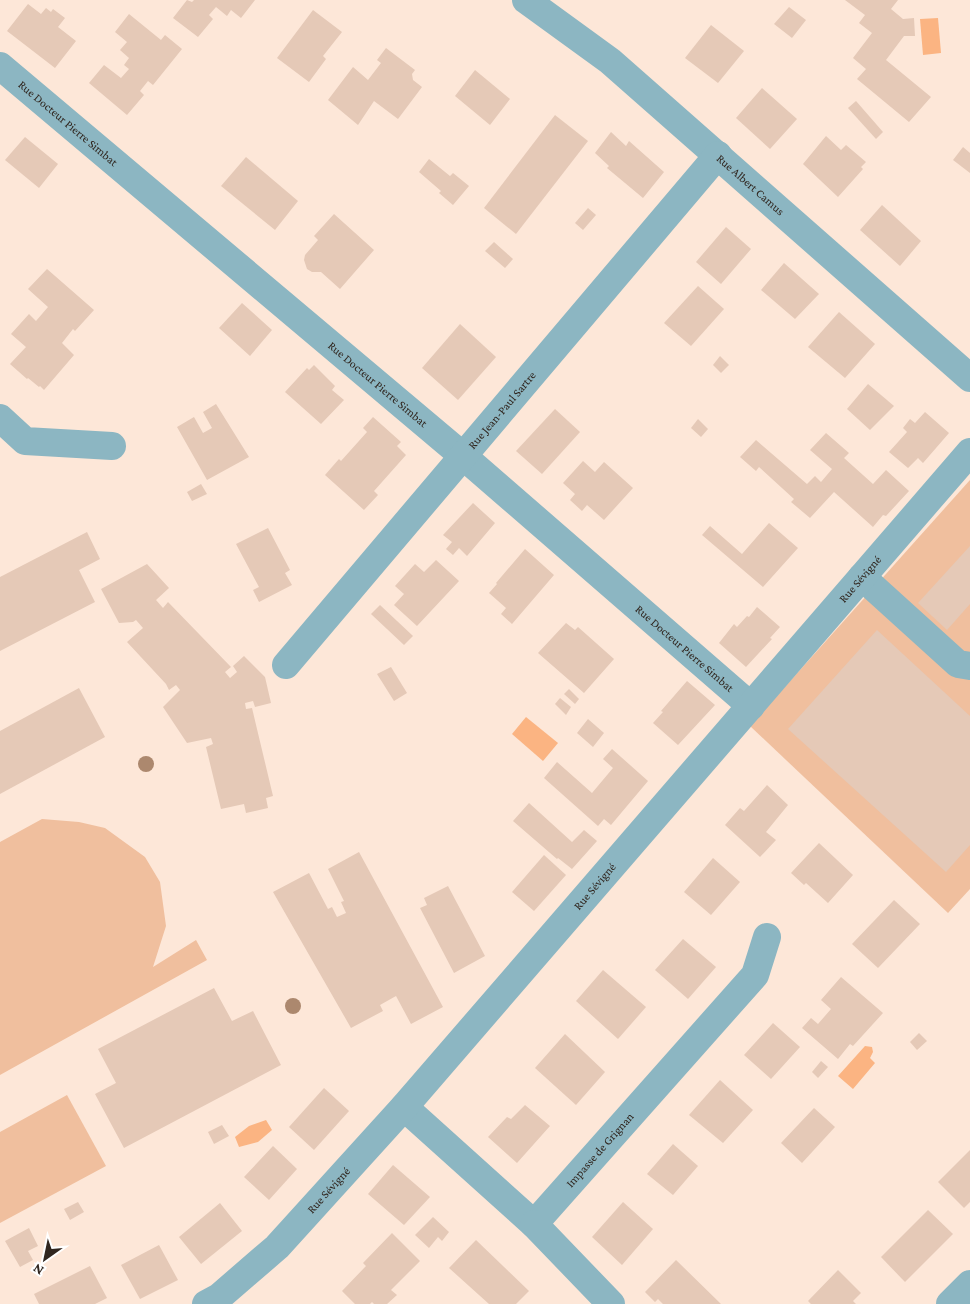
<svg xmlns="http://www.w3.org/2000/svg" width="970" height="1304" font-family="'Crimson Pro',serif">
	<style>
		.green { fill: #f0bf9e }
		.water { fill: #fbb482 }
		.building { fill: #e5c9b7 }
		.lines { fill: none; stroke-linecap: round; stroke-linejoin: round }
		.minor { stroke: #8cb6c2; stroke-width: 28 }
		.tree { fill: #ac886e }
		.labels { text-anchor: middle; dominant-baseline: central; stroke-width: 4.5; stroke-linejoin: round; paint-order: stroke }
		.street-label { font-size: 12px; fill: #30261f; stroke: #fff }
	</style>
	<rect width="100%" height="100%" fill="#fde7d8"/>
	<g class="green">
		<polygon points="970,480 970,889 948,913 750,726"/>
		<polygon points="42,819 79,822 105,828 145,857 160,882 166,926 153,967 196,940 207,960 0,1075 0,842"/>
		<polygon points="67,1095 106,1166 0,1223 0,1132"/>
	</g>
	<g class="water">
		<polygon points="938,18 941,53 923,55 920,19"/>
		<polygon points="526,717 558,743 543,761 512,734"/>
		<polygon points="865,1046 872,1047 873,1052 870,1058 875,1063 853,1089 838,1076"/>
		<polygon points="266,1120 272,1130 258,1142 239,1147 235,1137 249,1126"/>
	</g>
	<g class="building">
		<polygon points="187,0 192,2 194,0 255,0 241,18 231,10 227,16 216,7 209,15 213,19 198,37 173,18"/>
		<polygon points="845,0 898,0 891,9 903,19 914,18 915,36 904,36 886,60 931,97 909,122 857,79 866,69 853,58 872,33 859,23 865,15"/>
		<polygon points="28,4 41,14 46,8 51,12 53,9 65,18 58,27 76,41 55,68 7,31"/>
		<polygon points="789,7 806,20 792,38 774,24"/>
		<polygon points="313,10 342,32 323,56 326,59 309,82 277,58"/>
		<polygon points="129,14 161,40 165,35 182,49 153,85 148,81 140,91 144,95 127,115 89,83 104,65 121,78 129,69 124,65 129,58 120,50 127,42 115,32"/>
		<polygon points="711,25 744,51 718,83 685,58"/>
		<polygon points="386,48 415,70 412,74 413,80 422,87 398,119 374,101 358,125 328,100 353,67 368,80 381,63 377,60"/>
		<polygon points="475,70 510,99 490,125 455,96"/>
		<polygon points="762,88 797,119 770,149 736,118"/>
		<polygon points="856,101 883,132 876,139 848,108"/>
		<polygon points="555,115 588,141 516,234 484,208"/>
		<polygon points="611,132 626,146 629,141 664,172 643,198 607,168 609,166 595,153"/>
		<polygon points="826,136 841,150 846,145 866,162 861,167 863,169 838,197 803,164"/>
		<polygon points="25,137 58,164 39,188 5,160"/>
		<polygon points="963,147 970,153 970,173 953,160"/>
		<polygon points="246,157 298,201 275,230 221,186"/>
		<polygon points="429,159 450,176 453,173 469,186 453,205 439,193 441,191 419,172"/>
		<polygon points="882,205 921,241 900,266 860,230"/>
		<polygon points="588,208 596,215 583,230 575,223"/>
		<polygon points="334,214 374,250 340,289 321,272 312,272 307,269 304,260 305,255 318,240 314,236"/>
		<polygon points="726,227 751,249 721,284 696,262"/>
		<polygon points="494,242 513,259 505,268 485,251"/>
		<polygon points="784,263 819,294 795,319 761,290"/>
		<polygon points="47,269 94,310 75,331 73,329 62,343 74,355 44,390 40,386 39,387 28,378 27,379 10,364 26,347 11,334 29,314 36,321 48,307 28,289"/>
		<polygon points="698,286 724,309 691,346 664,323"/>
		<polygon points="242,303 272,330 250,356 219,328"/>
		<polygon points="839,312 875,344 845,378 808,347"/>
		<polygon points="460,324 496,357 458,400 422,368"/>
		<polygon points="720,356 729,365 721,373 713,365"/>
		<polygon points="314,365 335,386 332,390 344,400 321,424 285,392 307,368 309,370"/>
		<polygon points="868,384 894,406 870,430 847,409"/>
		<polygon points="216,404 249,457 207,480 177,427 194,417 203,433 212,428 203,412"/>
		<polygon points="555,409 580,432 542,474 516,451"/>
		<polygon points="925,412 949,433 923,463 918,458 908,468 889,452 907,432 903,428 910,419 915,423"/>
		<polygon points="373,417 401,442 397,446 406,455 374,491 378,495 364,510 325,475 339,459 341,461 367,432 363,428"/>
		<polygon points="698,419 708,429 701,437 691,428"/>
		<polygon points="826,433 849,453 844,458 873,484 886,470 909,491 886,516 883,515 873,527 834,492 810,518 791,502 794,499 759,467 756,471 740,457 756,440 807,484 815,476 821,482 832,469 810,450"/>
		<polygon points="583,461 595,472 604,462 633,488 604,520 587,505 582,511 570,500 575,494 563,483"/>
		<polygon points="201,484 207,494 192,501 187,492"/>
		<polygon points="473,503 495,523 467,556 459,548 453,555 446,549 452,542 443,535"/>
		<polygon points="769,523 798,548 763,587 702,535 710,526 742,554"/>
		<polygon points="268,528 290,570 285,573 292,585 259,602 253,590 259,587 236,544"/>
		<polygon points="87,532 100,559 79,570 95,602 0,651 0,577"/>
		<polygon points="970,546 970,604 947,630 918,603"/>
		<polygon points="525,549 554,575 512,624 501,614 506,608 489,593 497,584 496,583"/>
		<polygon points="436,560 459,581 417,626 394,605 404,594 395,586 415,564 424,572"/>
		<polygon points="147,564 169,588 156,600 163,608 168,602 231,667 225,672 230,678 237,672 233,666 244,656 265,677 271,703 255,707 253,701 245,703 246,709 252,708 273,796 266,798 268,808 246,813 244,804 221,809 206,747 213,744 211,738 187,743 163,707 180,690 176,685 169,690 166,684 127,642 143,628 136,620 133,622 119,623 101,589"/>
		<polygon points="380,605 413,636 404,645 371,614"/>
		<polygon points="757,607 780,627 770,638 772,639 746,667 719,643 734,624 737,627 747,616 749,617"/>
		<polygon points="566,623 575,630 578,627 614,659 584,693 538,653"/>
		<polygon points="877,630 970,716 970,845 946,872 788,729"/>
		<polygon points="391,667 407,693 394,701 377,674"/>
		<polygon points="687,681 715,705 678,745 653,723 663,712 661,711"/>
		<polygon points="79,688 105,737 0,794 0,731"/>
		<polygon points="569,689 579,699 575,704 564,694"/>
		<polygon points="560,698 571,707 566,715 555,704"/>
		<polygon points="588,719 604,733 593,747 577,733"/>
		<polygon points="612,749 648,781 611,825 604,819 598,826 544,778 557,762 592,793 613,768 603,759"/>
		<polygon points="767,785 788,805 766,832 776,840 760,857 725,825 740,808 744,811"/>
		<polygon points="529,803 572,842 584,830 597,841 572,869 558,858 557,859 513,821"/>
		<polygon points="819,843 853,875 828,903 806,883 804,885 791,873"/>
		<polygon points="359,852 443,1007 411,1024 396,996 380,1005 383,1011 351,1028 273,892 309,873 328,909 332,907 337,917 346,913 341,902 344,901 328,869"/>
		<polygon points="544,855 566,875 534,911 512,892"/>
		<polygon points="713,858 740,882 711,915 684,892"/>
		<polygon points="448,886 485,956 454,973 420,908 427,905 424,898"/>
		<polygon points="894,900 920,924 878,968 852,944"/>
		<polygon points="683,939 716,967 688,999 655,970"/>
		<polygon points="603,970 646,1007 618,1039 576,1001"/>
		<polygon points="841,977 883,1013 853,1046 850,1044 838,1059 802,1028 811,1018 818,1024 831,1009 821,1000"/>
		<polygon points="214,988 232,1021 253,1011 281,1065 124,1148 95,1094 116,1083 98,1049"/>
		<polygon points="773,1023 800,1047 771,1079 744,1055"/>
		<polygon points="919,1033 927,1041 917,1050 910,1042"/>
		<polygon points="565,1034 605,1072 576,1105 535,1068"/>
		<polygon points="821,1061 828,1067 818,1078 812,1072"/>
		<polygon points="720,1080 753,1110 723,1143 689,1115"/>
		<polygon points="324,1088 349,1111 314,1150 289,1127"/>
		<polygon points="525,1105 550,1126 517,1163 488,1137 507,1117 511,1119"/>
		<polygon points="814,1108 835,1127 802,1163 781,1143"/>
		<polygon points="222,1125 229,1136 214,1144 208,1132"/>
		<polygon points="673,1144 698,1166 673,1195 647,1174"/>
		<polygon points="273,1146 297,1169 269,1200 244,1177"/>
		<polygon points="970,1150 970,1202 964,1208 938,1182"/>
		<polygon points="393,1165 430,1197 404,1225 368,1194"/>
		<polygon points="78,1202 84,1212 70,1220 64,1209"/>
		<polygon points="623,1202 653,1229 622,1265 592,1237"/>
		<polygon points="220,1203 242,1231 201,1264 179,1237"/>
		<polygon points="928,1210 953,1234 905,1282 881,1257"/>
		<polygon points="433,1217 449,1232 442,1241 438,1237 429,1248 415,1235"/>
		<polygon points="29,1228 38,1246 28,1251 33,1260 20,1267 5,1241"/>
		<polygon points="392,1233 420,1261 391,1290 397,1295 387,1304 374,1304 372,1302 370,1304 355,1304 342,1291 366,1266 363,1263"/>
		<polygon points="476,1240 529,1291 516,1304 489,1304 449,1268"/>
		<polygon points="159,1245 178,1280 140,1299 121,1265"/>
		<polygon points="676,1260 721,1304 663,1304 658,1299 655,1302 645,1292"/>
		<polygon points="90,1266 107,1298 95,1304 39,1304 34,1294"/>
		<polygon points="838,1270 861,1293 853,1301 856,1304 811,1304 808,1301"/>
	</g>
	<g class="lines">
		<g class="minor">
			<path id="s1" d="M526,0l84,61 360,317"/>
			<path id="s2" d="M0,66l463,390 288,250"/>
			<polyline points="0,418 25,441 112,446"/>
			<polyline points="862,577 958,664 970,666"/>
			<path id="s3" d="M286,665l432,-510"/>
			<path id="s4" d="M404,1107l130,117 221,-249 12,-38"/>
			<polyline points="534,1224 611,1304"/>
			<path id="s5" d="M206,1304l13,-7 58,-50 127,-140 566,-655"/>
			<polyline points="950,1304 970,1284"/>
		</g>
	</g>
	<g class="tree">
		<circle cx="146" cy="764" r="8"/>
		<circle cx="293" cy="1006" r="8"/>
	</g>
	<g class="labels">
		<g class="street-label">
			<text stroke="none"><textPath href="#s2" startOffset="89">Rue Docteur Pierre Simbat</textPath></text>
			<text stroke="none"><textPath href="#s1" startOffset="291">Rue Albert Camus</textPath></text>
			<text stroke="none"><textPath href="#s2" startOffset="494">Rue Docteur Pierre Simbat</textPath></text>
			<text stroke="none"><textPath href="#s3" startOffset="334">Rue Jean-Paul Sartre</textPath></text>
			<text stroke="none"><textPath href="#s5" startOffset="978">Rue Sévigné</textPath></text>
			<text stroke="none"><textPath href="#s2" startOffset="899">Rue Docteur Pierre Simbat</textPath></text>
			<text stroke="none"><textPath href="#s5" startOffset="572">Rue Sévigné</textPath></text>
			<text stroke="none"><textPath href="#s4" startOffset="274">Impasse de Grignan</textPath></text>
			<text stroke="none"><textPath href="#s5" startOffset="168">Rue Sévigné</textPath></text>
		</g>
	</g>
	<g transform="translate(45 1259) rotate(213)" stroke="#ffffff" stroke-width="4" paint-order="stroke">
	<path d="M0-4L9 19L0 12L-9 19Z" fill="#30261f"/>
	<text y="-8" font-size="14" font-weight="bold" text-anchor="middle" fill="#30261f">N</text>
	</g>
</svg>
